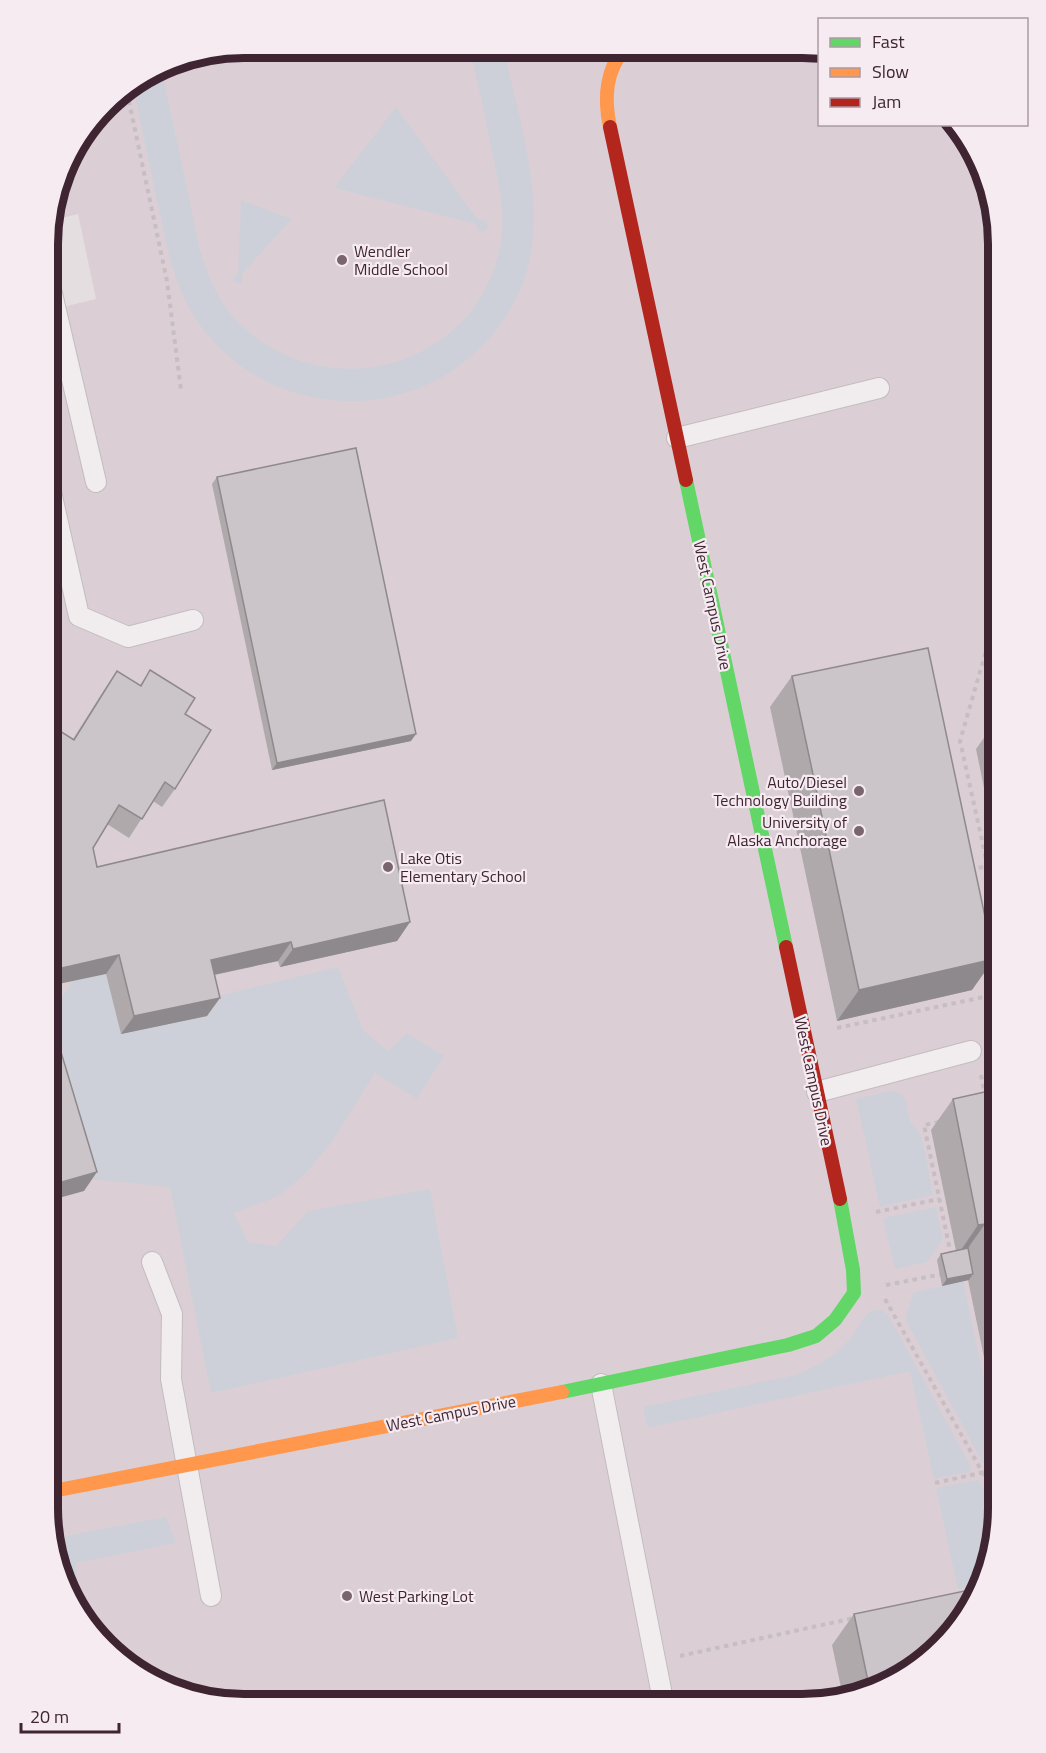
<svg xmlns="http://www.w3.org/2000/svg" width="1046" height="1753" font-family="'Titillium Web',sans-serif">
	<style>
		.built { fill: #dbcfd5 }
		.green { fill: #ced0d9 }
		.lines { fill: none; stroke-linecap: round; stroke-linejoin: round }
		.lane-casing { stroke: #c2bcbf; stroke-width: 22 }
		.path { stroke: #c6bec2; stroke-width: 4; stroke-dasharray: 4.5 4.5; stroke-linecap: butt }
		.lane { stroke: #f1edef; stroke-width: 20 }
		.fast { stroke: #63d668; stroke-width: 14 }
		.slow { stroke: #ff974d; stroke-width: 14 }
		.jam { stroke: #b3261e; stroke-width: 14 }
		.wall { fill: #afa9ac }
		.shaded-wall { fill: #8e898c }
		.building { fill: #cbc4c8; stroke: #8e898c; stroke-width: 1.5 }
		.poi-dot { fill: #79656f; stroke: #f5ebf1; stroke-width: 2 }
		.labels { text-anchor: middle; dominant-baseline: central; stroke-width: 4.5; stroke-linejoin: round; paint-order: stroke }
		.poi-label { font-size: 16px; fill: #3f2432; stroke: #f5ebf1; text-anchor: start }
		.street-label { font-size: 16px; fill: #3f2432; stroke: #f5ebf1 }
		.rim { fill: none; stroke: #3f2432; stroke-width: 8 }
	</style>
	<rect width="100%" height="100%" fill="#e4dee1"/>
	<polygon class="built" points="244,48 819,50 820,124 949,125 983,169 998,244 998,1522 987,1572 958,1628 877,1690 802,1705 219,1703 125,1665 63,1584 48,1509 50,310 96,299 78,214 50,221 50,219 68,157 115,97 169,63"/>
	<g class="green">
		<path d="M470,49h34c14,68 42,149 24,218 -6,24 -19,48 -35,67 -81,98 -235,87 -301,-21 -20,-33 -26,-71 -34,-108 -8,-40 -17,-79 -25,-119l28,-18 39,181c8,28 19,55 40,75 89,86 241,42 261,-83 5,-33 -4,-66 -11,-99 -6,-31 -13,-62 -20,-93z"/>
		<polygon points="396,107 478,220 483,220 487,222 488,227 485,231 481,232 477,229 476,224 334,188"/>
		<polygon points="241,200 292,219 242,274 242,282 238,284 233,279 238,273"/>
		<polygon points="338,967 363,1030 388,1051 407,1033 444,1056 417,1099 375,1073 332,1142 304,1175 279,1196 234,1213 248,1242 276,1246 308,1211 430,1189 458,1338 211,1393 170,1187 89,1179 54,1009 73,981 106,974 121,1034 207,1016 222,995"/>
		<path d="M890,1091c23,1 14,18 21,32 2,4 7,6 9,11 7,19 9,42 13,61l-53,12 -24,-108z"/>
		<polygon points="936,1207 943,1239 927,1262 895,1269 883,1218"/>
		<polygon points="963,1281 998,1445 998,1462 984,1465 905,1319 913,1293"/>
		<path d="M874,1310h8l7,6 81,149 1,3 -2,4 -35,7 -24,-108 -262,57 -5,-21 152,-32c22,-9 40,-19 55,-36 8,-10 12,-24 24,-29z"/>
		<polygon points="978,1480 998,1514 998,1522 987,1572 981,1584 958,1589 936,1488"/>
		<polygon points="166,1517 176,1543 76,1563 79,1604 63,1584 54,1538"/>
	</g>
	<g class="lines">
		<g class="lane-casing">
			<g id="lane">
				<polyline points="50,285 96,482"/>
				<polyline points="677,438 879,388"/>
				<polyline points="51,492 79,616 128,637 193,620"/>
				<polyline points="817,1092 971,1051"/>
				<polyline points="152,1262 172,1314 171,1379 211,1596"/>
				<polyline points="601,1384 664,1705"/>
			</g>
		</g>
		<g class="path">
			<polyline points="127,92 167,281 181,390"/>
			<polyline points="988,644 960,741 998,913"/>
			<polyline points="970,870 987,866"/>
			<polyline points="837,1028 998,994"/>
			<polyline points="986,1073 998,1070"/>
			<polyline points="981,1075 985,1095"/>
			<polyline points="939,1122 924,1125 951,1255"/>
			<polyline points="876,1212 939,1199"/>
			<polyline points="886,1285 943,1274"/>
			<polyline points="885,1299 998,1500"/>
			<polyline points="935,1483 998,1469"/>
			<polyline points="680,1656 854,1618"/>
		</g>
		<use href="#lane" class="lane"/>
		<g class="fast">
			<polyline points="686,480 786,947"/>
			<polyline points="562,1392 788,1345 816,1336 835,1320 854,1293 853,1270 840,1199"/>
		</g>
		<g class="slow">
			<path d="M610,127c-6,-28 -5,-55 14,-78"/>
			<polyline points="48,1492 562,1392"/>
		</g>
		<g class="jam">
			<polyline points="610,127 686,480"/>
			<polyline points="786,947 840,1199"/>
		</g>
	</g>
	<g class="wall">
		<polygon points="217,477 411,741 272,770 212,484"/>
		<polygon points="150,670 185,714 175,789 162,807 153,801 129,838 107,824 93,848 97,867 410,922 397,941 280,967 278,961 215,975 207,1016 121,1034 106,974 52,726 73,739 104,690 117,671 140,685"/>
		<polygon points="792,676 972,990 837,1021 770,707"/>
		<polygon points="998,718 998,856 976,749"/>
		<polygon points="998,1089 998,1425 968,1280 942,1286 937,1260 941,1254 956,1251 931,1130 953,1099"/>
		<polygon points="854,1614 876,1690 843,1697 832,1645"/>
	</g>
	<g class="shaded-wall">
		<polygon points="132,91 123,103 108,107 115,97 121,93"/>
		<polygon points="416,734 411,741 272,770 277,763"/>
		<polygon points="410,922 397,941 280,967 293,949"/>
		<polygon points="291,942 278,961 198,978 211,960"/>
		<polygon points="119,955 106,974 49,986 49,971"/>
		<polygon points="994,959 972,990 837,1021 859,990"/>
		<polygon points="220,998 207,1016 121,1034 134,1016"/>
		<polygon points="97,1172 84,1191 48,1201 48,1186"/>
		<polygon points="985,1224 963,1255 957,1256 978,1225"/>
		<polygon points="973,1274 969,1280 942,1286 947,1279"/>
	</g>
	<g class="building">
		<polygon points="131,87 132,91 121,93"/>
		<polygon points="356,448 416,734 277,763 217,477"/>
		<polygon points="928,648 994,959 859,990 792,676"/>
		<polygon points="150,670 195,698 185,714 211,730 175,789 165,782 142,819 119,805 93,848 97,867 384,800 410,922 293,949 291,942 211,960 220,998 134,1016 119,955 49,971 49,708 52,726 74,740 117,671 141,686"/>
		<polygon points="49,1012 97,1172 48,1186"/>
		<polygon points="998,1089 998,1285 985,1224 978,1225 953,1099"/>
		<polygon points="968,1248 973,1274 947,1279 941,1254"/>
		<polygon points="979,1588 958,1628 876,1690 870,1691 854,1614"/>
	</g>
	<g class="poi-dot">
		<circle cx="342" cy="260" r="6"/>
		<circle cx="859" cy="791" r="6"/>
		<circle cx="859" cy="831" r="6"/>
		<circle cx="388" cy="867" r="6"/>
		<circle cx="347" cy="1596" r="6"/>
	</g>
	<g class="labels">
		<g class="poi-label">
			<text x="354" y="251">Wendler<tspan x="354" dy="18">Middle School</tspan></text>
			<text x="847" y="782" text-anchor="end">Auto/Diesel<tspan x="847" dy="18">Technology Building</tspan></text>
			<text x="847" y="822" text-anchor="end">University of<tspan x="847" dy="18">Alaska Anchorage</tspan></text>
			<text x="400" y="858">Lake Otis<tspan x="400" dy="18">Elementary School</tspan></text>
			<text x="359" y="1596">West Parking Lot</text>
		</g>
		<g class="street-label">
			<text transform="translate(713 605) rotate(78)">West Campus Drive</text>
			<text transform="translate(814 1081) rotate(78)">West Campus Drive</text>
			<text transform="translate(451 1413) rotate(-11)">West Campus Drive</text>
		</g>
	</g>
	<path d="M0 0H1046V1753H0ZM244 58H802A186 186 0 0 1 988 244V1508A186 186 0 0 1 802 1694H244A186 186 0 0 1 58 1508V244A186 186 0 0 1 244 58Z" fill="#f5ebf1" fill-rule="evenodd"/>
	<path class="rim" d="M244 58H802A186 186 0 0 1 988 244V1508A186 186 0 0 1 802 1694H244A186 186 0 0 1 58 1508V244A186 186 0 0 1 244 58Z"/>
	<rect x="818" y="18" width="210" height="108" fill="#f5ebf1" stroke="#ac9ba5" stroke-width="1.5"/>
	<rect x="830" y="38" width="30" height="9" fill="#63d668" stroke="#ac9ba5" stroke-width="1.5"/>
	<text x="872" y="48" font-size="18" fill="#3f2432">Fast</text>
	<rect x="830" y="68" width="30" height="9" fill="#ff974d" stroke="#ac9ba5" stroke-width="1.5"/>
	<text x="872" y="78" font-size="18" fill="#3f2432">Slow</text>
	<rect x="830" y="98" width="30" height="9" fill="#b3261e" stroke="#ac9ba5" stroke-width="1.5"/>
	<text x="872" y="108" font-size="18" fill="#3f2432">Jam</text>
	<path d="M21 1723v9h98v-9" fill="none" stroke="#3f2432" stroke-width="3"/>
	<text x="30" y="1723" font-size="18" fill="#3f2432" stroke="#f5ebf1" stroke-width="4.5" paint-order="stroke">20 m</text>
</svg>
